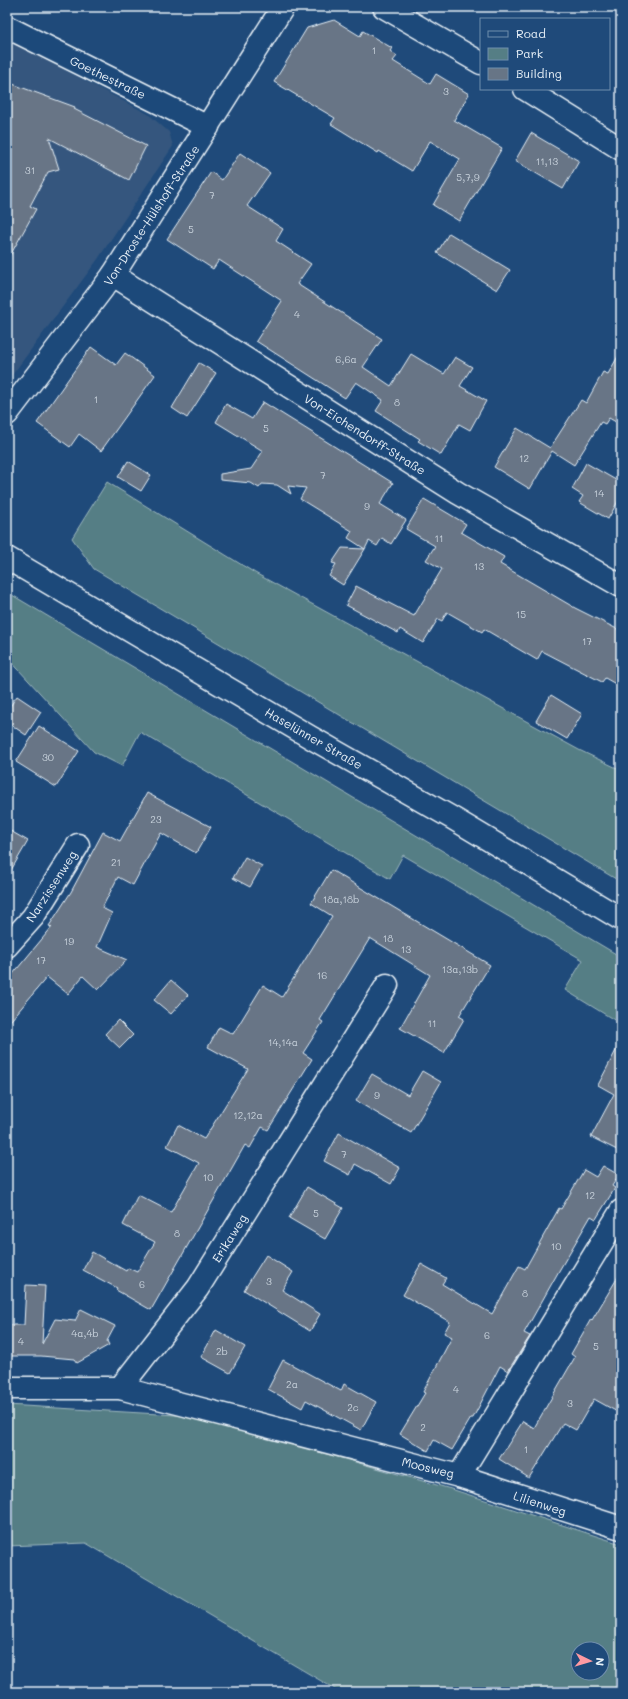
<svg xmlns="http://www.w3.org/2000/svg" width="628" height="1699" font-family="Mali,sans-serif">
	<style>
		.built { fill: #35577e }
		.green { fill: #557e85; stroke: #9eb8be; fill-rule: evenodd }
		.building { fill: #677586; stroke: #e8f1f8 }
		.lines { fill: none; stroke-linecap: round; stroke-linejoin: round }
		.minor-casing { stroke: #e8f1f8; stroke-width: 25 }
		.tertiary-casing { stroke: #e8f1f8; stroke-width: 25 }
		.minor { stroke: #1f4a7a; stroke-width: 22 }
		.tertiary { stroke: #1f4a7a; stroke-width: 22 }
		.labels { text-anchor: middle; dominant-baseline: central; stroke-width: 3.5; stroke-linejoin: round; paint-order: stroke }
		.number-label { font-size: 10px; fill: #c8d2dc }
		.street-label { font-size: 12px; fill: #e8f1f8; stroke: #1f4a7a }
	</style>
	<rect width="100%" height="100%" fill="#1f4a7a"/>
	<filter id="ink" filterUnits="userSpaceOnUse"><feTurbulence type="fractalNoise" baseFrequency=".025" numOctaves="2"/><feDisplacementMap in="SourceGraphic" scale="8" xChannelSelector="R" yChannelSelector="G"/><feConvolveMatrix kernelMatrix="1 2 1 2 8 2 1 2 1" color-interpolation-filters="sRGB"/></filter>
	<g filter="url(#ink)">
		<polygon class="built" points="7,41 44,59 148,114 169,132 173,146 98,259 7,382"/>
		<g class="green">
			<polygon points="107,482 255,573 579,750 621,770 621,882 94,569 72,538"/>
			<polygon points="7,592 621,957 621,1024 565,990 583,960 403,855 390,879 140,732 122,766 94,752 7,657"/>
			<path d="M7,1405l185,11 259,73 170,55v148h-281l-254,-149 -79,3zM578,1649h24v24h-24z"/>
		</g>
		<g class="building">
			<polygon points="334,20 360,36 363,31 392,48 390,51 397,56 393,61 430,84 436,74 469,94 454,120 502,148 459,221 433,205 460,159 430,141 412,171 379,151 378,153 331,124 335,118 274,82 307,28"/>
			<polygon points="7,82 75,107 74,109 146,146 129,180 49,138 59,169 48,172 30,206 36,209 7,261"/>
			<polygon points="531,133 579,161 563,189 515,161"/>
			<polygon points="240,153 270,173 247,206 283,229 276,241 311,264 297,284 382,339 363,367 391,386 411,354 444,374 455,357 472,367 460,386 486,401 470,430 459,424 441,455 418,441 420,439 376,411 383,400 356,382 345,398 256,341 282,301 219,260 213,269 167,239 211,172 222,180"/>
			<polygon points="449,233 510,270 497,290 437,253"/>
			<polygon points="91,347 116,365 125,353 155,375 101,451 79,434 70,447 37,423"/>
			<polygon points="621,351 621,425 609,418 605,424 601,422 574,465 552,451 530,489 494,467 517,428 550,448 581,400 586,403 603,372 608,374"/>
			<polygon points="199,363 216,373 187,418 172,408"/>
			<polygon points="263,402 393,483 380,504 406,520 391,544 382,538 377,546 369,541 365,549 348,538 352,531 300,499 306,488 288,486 291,494 277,485 262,484 259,488 251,483 220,480 220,474 251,469 263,451 216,422 226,404 252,419"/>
			<polygon points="128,461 151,475 141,491 118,477"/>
			<polygon points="586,463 621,483 621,496 608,519 579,502 583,496 572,489"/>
			<polygon points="424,499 466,524 461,532 504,557 500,564 575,608 621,631 621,687 605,678 602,682 542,651 537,660 484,629 482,632 447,612 442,621 438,619 423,643 400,629 398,633 346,605 356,586 414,616 442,569 426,560 435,546 406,529"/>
			<polygon points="342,548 365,549 343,585 329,576 336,564 332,563"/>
			<polygon points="551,695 582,714 567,739 536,721"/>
			<polygon points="17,696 41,712 26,735 7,722 7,711"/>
			<polygon points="39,726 79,751 56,787 16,762"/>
			<polygon points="147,793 211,827 196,853 161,833 133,885 118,877 102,908 112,913 97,947 127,960 98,990 83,976 68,994 47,977 7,1025 7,981 52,927 49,926 71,892 103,832 120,841"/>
			<polygon points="7,829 28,841 7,877"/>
			<polygon points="245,857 262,866 250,887 233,878"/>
			<polygon points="331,870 490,965 459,1016 464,1019 444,1053 400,1028 430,975 370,938 320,1020 323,1022 303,1053 312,1059 268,1130 262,1127 250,1148 245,1145 151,1310 116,1290 117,1288 83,1270 92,1252 126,1271 128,1268 137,1272 155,1242 123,1225 138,1195 171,1212 199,1163 167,1146 178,1125 204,1139 248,1069 208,1047 219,1027 233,1034 263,985 282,997 332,916 311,903"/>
			<polygon points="171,980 188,995 171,1014 154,1000"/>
			<polygon points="118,1020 133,1035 120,1048 105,1034"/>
			<polygon points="621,1041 621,1152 591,1137 614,1094 598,1085"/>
			<polygon points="422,1071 441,1082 411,1133 356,1101 372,1074 408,1095"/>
			<polygon points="339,1133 400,1168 391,1184 355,1164 350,1175 324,1161"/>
			<polygon points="603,1166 619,1175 612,1186 615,1188 596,1219 591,1216 560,1269 524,1333 530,1336 508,1371 500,1366 473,1418 471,1418 452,1450 434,1440 428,1451 400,1434 425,1393 423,1392 452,1337 444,1333 450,1322 403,1295 421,1264 446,1278 442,1284 492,1314 519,1266 525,1269 559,1208 561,1209 584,1170 596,1177"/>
			<polygon points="307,1187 343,1208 325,1239 289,1218"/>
			<polygon points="266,1255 293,1272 282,1290 320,1314 310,1331 244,1290"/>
			<polygon points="621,1272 621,1414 594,1399 576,1430 563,1423 529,1478 499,1459 523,1421 534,1428 575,1357 571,1354 591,1319 592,1320"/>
			<polygon points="26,1285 45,1286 42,1344 55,1319 75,1321 81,1309 115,1326 107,1341 109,1345 77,1363 74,1359 41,1356 7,1356 7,1325 24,1325"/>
			<polygon points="216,1330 245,1347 230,1373 201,1357"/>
			<polygon points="283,1360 341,1391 344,1384 376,1402 361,1430 306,1400 302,1408 268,1389"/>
		</g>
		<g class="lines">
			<g class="minor-casing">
				<g id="minor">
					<polyline points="384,7 481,63"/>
					<polyline points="7,27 208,127"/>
					<polyline points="525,89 621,149"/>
					<polyline points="113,275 458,493 621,586"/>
					<polyline points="7,414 113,275 283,7"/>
					<polyline points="7,946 33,917 78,845"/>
					<polyline points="7,1388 120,1388 459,1476 621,1528"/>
					<polyline points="120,1388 198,1288 387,985"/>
					<polyline points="459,1476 621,1211"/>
				</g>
			</g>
			<g class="tertiary-casing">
				<polyline id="tertiary" points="7,558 310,737 454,819 621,919"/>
			</g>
			<use href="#minor" class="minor"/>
			<use href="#tertiary" class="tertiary"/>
		</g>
	</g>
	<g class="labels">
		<g class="number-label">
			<text x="374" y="50">1</text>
			<text x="446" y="91">3</text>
			<text x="547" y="161">11,13</text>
			<text x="30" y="170">31</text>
			<text x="468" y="177">5,7,9</text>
			<text x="212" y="195">7</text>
			<text x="191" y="229">5</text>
			<text x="297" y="314">4</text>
			<text x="346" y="359">6,6a</text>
			<text x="96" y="399">1</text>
			<text x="397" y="402">8</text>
			<text x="266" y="428">5</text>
			<text x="524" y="458">12</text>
			<text x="323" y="475">7</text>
			<text x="599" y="493">14</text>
			<text x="367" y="506">9</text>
			<text x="439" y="538">11</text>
			<text x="479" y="566">13</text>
			<text x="521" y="614">15</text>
			<text x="587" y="641">17</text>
			<text x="48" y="757">30</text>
			<text x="156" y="819">23</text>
			<text x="116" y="862">21</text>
			<text x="341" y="899">18a,18b</text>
			<text x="388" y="938">18</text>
			<text x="69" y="941">19</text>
			<text x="406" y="949">13</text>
			<text x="41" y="960">17</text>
			<text x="460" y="969">13a,13b</text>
			<text x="322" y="975">16</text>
			<text x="432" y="1023">11</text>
			<text x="283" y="1042">14,14a</text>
			<text x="377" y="1095">9</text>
			<text x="248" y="1115">12,12a</text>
			<text x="344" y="1154">7</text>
			<text x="208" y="1177">10</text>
			<text x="590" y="1195">12</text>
			<text x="316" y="1213">5</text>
			<text x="177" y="1233">8</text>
			<text x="556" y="1246">10</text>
			<text x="269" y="1281">3</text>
			<text x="142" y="1284">6</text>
			<text x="525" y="1293">8</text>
			<text x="85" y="1333">4a,4b</text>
			<text x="487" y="1335">6</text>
			<text x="21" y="1341">4</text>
			<text x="596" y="1346">5</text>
			<text x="222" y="1351">2b</text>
			<text x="292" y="1384">2a</text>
			<text x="456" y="1389">4</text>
			<text x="570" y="1403">3</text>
			<text x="353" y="1407">2c</text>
			<text x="423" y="1427">2</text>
			<text x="526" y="1449">1</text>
		</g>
		<g class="street-label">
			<text transform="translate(108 77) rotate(26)">Goethestraße</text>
			<text transform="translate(151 215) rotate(-57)">Von-Droste-Hülshoff-Straße</text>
			<text transform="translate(365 434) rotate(32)">Von-Eichendorff-Straße</text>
			<text transform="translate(314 738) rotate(30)">Haselünner Straße</text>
			<text transform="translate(51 886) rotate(-57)">Narzissenweg</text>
			<text transform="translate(229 1238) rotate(-58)">Erikaweg</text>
			<text transform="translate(428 1467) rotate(14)">Moosweg</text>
			<text transform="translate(540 1503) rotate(18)">Lilienweg</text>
		</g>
	</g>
	<rect width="628" height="1699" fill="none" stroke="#1f4a7a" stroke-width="24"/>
	<rect x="12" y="12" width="604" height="1675" fill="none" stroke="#e8f1f8" stroke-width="1.5" filter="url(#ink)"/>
	<rect x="480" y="18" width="130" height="72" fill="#1f4a7a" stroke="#6f8dac"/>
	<rect x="488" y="31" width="20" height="6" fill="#1f4a7a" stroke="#6f8dac"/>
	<text x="516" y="38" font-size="12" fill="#e8f1f8">Road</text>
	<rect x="488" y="48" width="20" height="12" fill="#557e85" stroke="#6f8dac"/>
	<text x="516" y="58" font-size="12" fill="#e8f1f8">Park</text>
	<rect x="488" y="68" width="20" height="12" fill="#677586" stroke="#6f8dac"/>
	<text x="516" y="78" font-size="12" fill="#e8f1f8">Building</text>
	<g transform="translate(590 1661) rotate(95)"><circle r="19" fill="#1f4a7a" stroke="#6f8dac"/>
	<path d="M0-3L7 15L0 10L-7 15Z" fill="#ff9aa2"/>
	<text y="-6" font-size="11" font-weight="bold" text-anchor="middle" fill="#e8f1f8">N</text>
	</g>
</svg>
